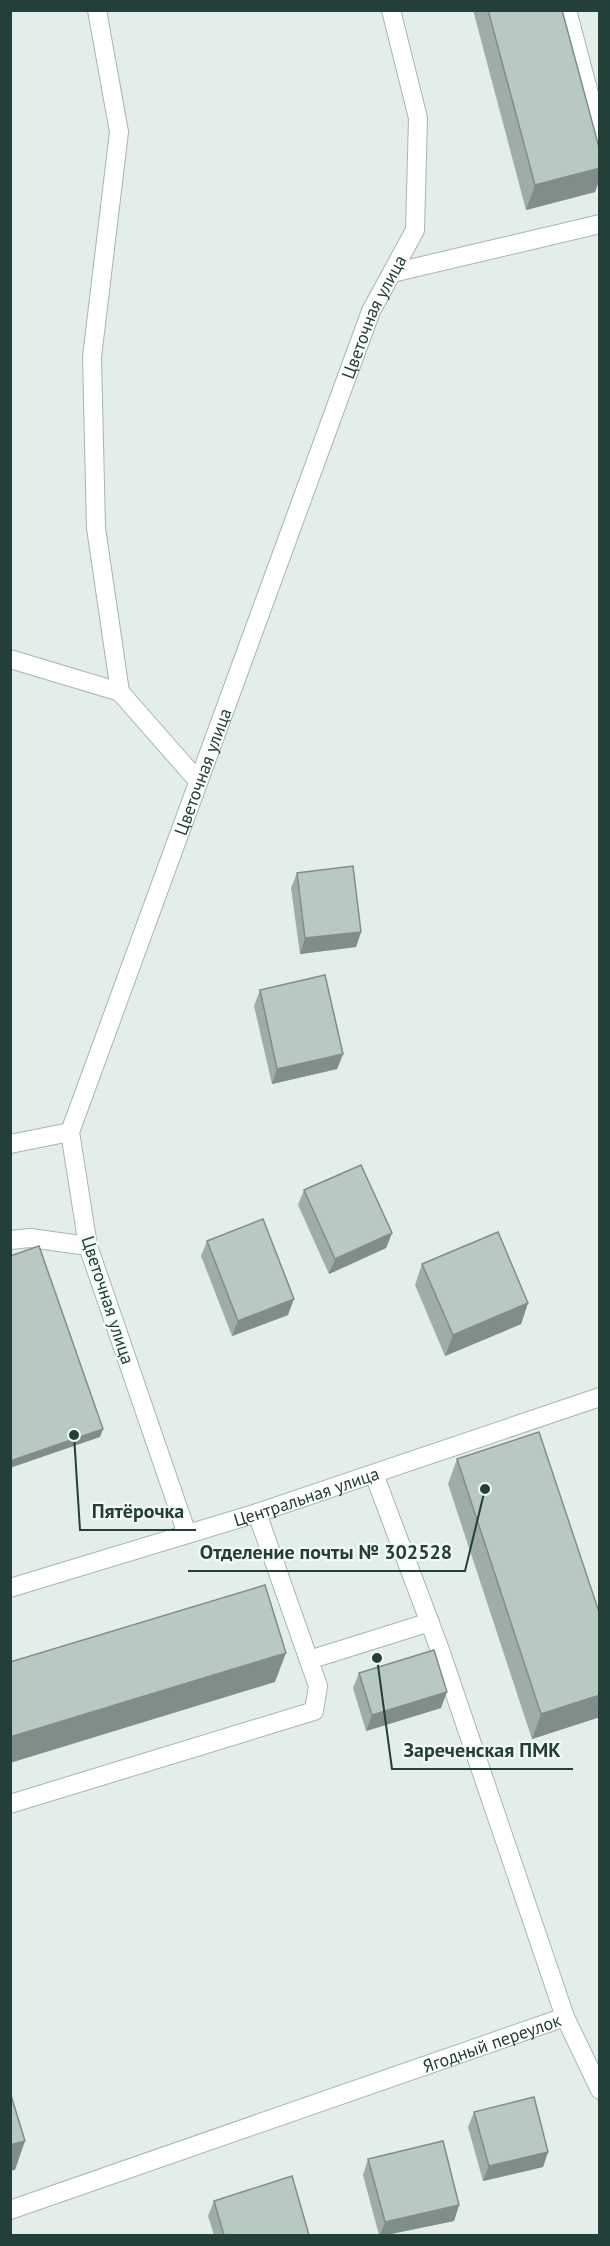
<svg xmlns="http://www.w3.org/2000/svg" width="610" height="2246" font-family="'PT Sans',sans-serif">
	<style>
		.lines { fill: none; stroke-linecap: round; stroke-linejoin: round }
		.minor-casing { stroke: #a5b6b1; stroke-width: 20 }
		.minor { stroke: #fff; stroke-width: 18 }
		.wall { fill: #9eada7 }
		.shaded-wall { fill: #818d88 }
		.building { fill: #b8c9c2; stroke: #818d88; stroke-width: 1.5 }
		.labels { text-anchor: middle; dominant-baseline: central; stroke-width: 4.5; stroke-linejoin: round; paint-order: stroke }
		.street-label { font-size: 18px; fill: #224039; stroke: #f4faf7 }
		.leader { fill: none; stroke: #224039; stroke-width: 2 }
		.callout-dot { fill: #224039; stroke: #f4faf7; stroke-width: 2 }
		.callout-label { font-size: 20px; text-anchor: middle; font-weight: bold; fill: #224039; stroke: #f4faf7; stroke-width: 4.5; stroke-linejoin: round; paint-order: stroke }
	</style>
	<rect width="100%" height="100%" fill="#e3eee9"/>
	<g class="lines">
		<g class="minor-casing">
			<g id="minor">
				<polyline points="97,10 119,132 92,357 96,528 120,692"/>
				<polyline points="567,10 600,135"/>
				<polyline points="392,273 600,224"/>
				<polyline points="10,659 120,692 198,781"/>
				<polyline points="10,1144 70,1132"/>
				<polyline points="10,1240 30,1238 88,1246"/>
				<polyline points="374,1474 440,1650 565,2017 600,2090"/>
				<path id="s1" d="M187,1534l-99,-288 -18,-114 301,-821 44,-81 3,-112 -27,-108"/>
				<path id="s2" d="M10,1588l247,-75 343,-116"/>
				<polyline points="309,1660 430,1622"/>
				<polyline points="10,1804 314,1711 318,1686 257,1513"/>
				<path id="s3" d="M10,2210l555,-193"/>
			</g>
		</g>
		<use href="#minor" class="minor"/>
	</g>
	<g class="wall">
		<polygon points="473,10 562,10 600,151 600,178 595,192 526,210"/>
		<polygon points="297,873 361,932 356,947 300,954 291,888"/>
		<polygon points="260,990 343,1054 337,1069 272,1084 254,1006"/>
		<polygon points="304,1190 392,1233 386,1248 329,1274 298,1205"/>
		<polygon points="207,1241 288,1315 232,1336 201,1256"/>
		<polygon points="422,1264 528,1303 521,1324 445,1356 415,1285"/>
		<polygon points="457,1459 600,1615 600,1717 532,1739 448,1484"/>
		<polygon points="359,1673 441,1708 366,1731 353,1688"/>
		<polygon points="474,2112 548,2152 543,2167 483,2181 468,2127"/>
		<polygon points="368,2159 459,2205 454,2221 386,2235 379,2235 363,2175"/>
		<polygon points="214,2201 309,2235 214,2235 208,2216"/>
	</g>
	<g class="shaded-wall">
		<polygon points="600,168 600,178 595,192 526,210 535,185"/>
		<polygon points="361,932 356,947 300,954 305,938"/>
		<polygon points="343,1054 337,1069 272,1084 277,1069"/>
		<polygon points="392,1233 386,1248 329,1274 335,1259"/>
		<polygon points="294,1299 288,1315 232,1336 238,1321"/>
		<polygon points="528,1303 521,1324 445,1356 453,1335"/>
		<polygon points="103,1429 100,1437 10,1468 10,1461"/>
		<polygon points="286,1653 275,1682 10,1763 10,1737"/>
		<polygon points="447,1692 441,1708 366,1731 372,1715"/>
		<polygon points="600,1695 600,1717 532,1739 541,1714"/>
		<polygon points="25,2141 15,2170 10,2171 10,2145"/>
		<polygon points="548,2152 543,2167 483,2181 489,2166"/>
		<polygon points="459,2205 454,2221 386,2235 380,2235 385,2222"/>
	</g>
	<g class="building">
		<polygon points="488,10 562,10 600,151 600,168 535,185"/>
		<polygon points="353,866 361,932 305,938 297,873"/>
		<polygon points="325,975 343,1054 277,1069 260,990"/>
		<polygon points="361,1165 392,1233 335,1259 304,1190"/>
		<polygon points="263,1219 294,1299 238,1321 207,1241"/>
		<polygon points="498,1232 528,1303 453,1335 422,1264"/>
		<polygon points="39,1246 103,1429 10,1461 10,1256"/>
		<polygon points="539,1432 600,1615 600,1695 541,1714 457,1459"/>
		<polygon points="265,1585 286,1653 10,1737 10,1662"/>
		<polygon points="434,1650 447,1692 372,1715 359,1673"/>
		<polygon points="10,2092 25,2141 10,2145"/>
		<polygon points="534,2097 548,2152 489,2166 474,2112"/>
		<polygon points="443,2141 459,2205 385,2222 368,2159"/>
		<polygon points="292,2176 309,2235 224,2235 214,2201"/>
	</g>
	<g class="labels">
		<g class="street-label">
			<text stroke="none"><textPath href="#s1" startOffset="1290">Цветочная улица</textPath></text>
			<text stroke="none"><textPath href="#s1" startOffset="804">Цветочная улица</textPath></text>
			<text transform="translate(108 1300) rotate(72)">Цветочная улица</text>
			<text stroke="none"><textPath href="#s2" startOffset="310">Центральная улица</textPath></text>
			<text stroke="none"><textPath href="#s3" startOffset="510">Ягодный переулок</textPath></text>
		</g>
	</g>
	<path class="leader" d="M74 1435L80 1530H196M485 1489L465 1571H188M377 1658L392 1769H573"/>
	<g class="callout-dot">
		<circle cx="74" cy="1435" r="6"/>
		<circle cx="485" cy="1489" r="6"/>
		<circle cx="377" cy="1658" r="6"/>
	</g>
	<g class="callout-label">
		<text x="138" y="1518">Пятёрочка</text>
		<text x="326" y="1559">Отделение почты № 302528</text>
		<text x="482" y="1757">Зареченская ПМК</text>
	</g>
	<rect width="610" height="2246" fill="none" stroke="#224039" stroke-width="24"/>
</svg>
